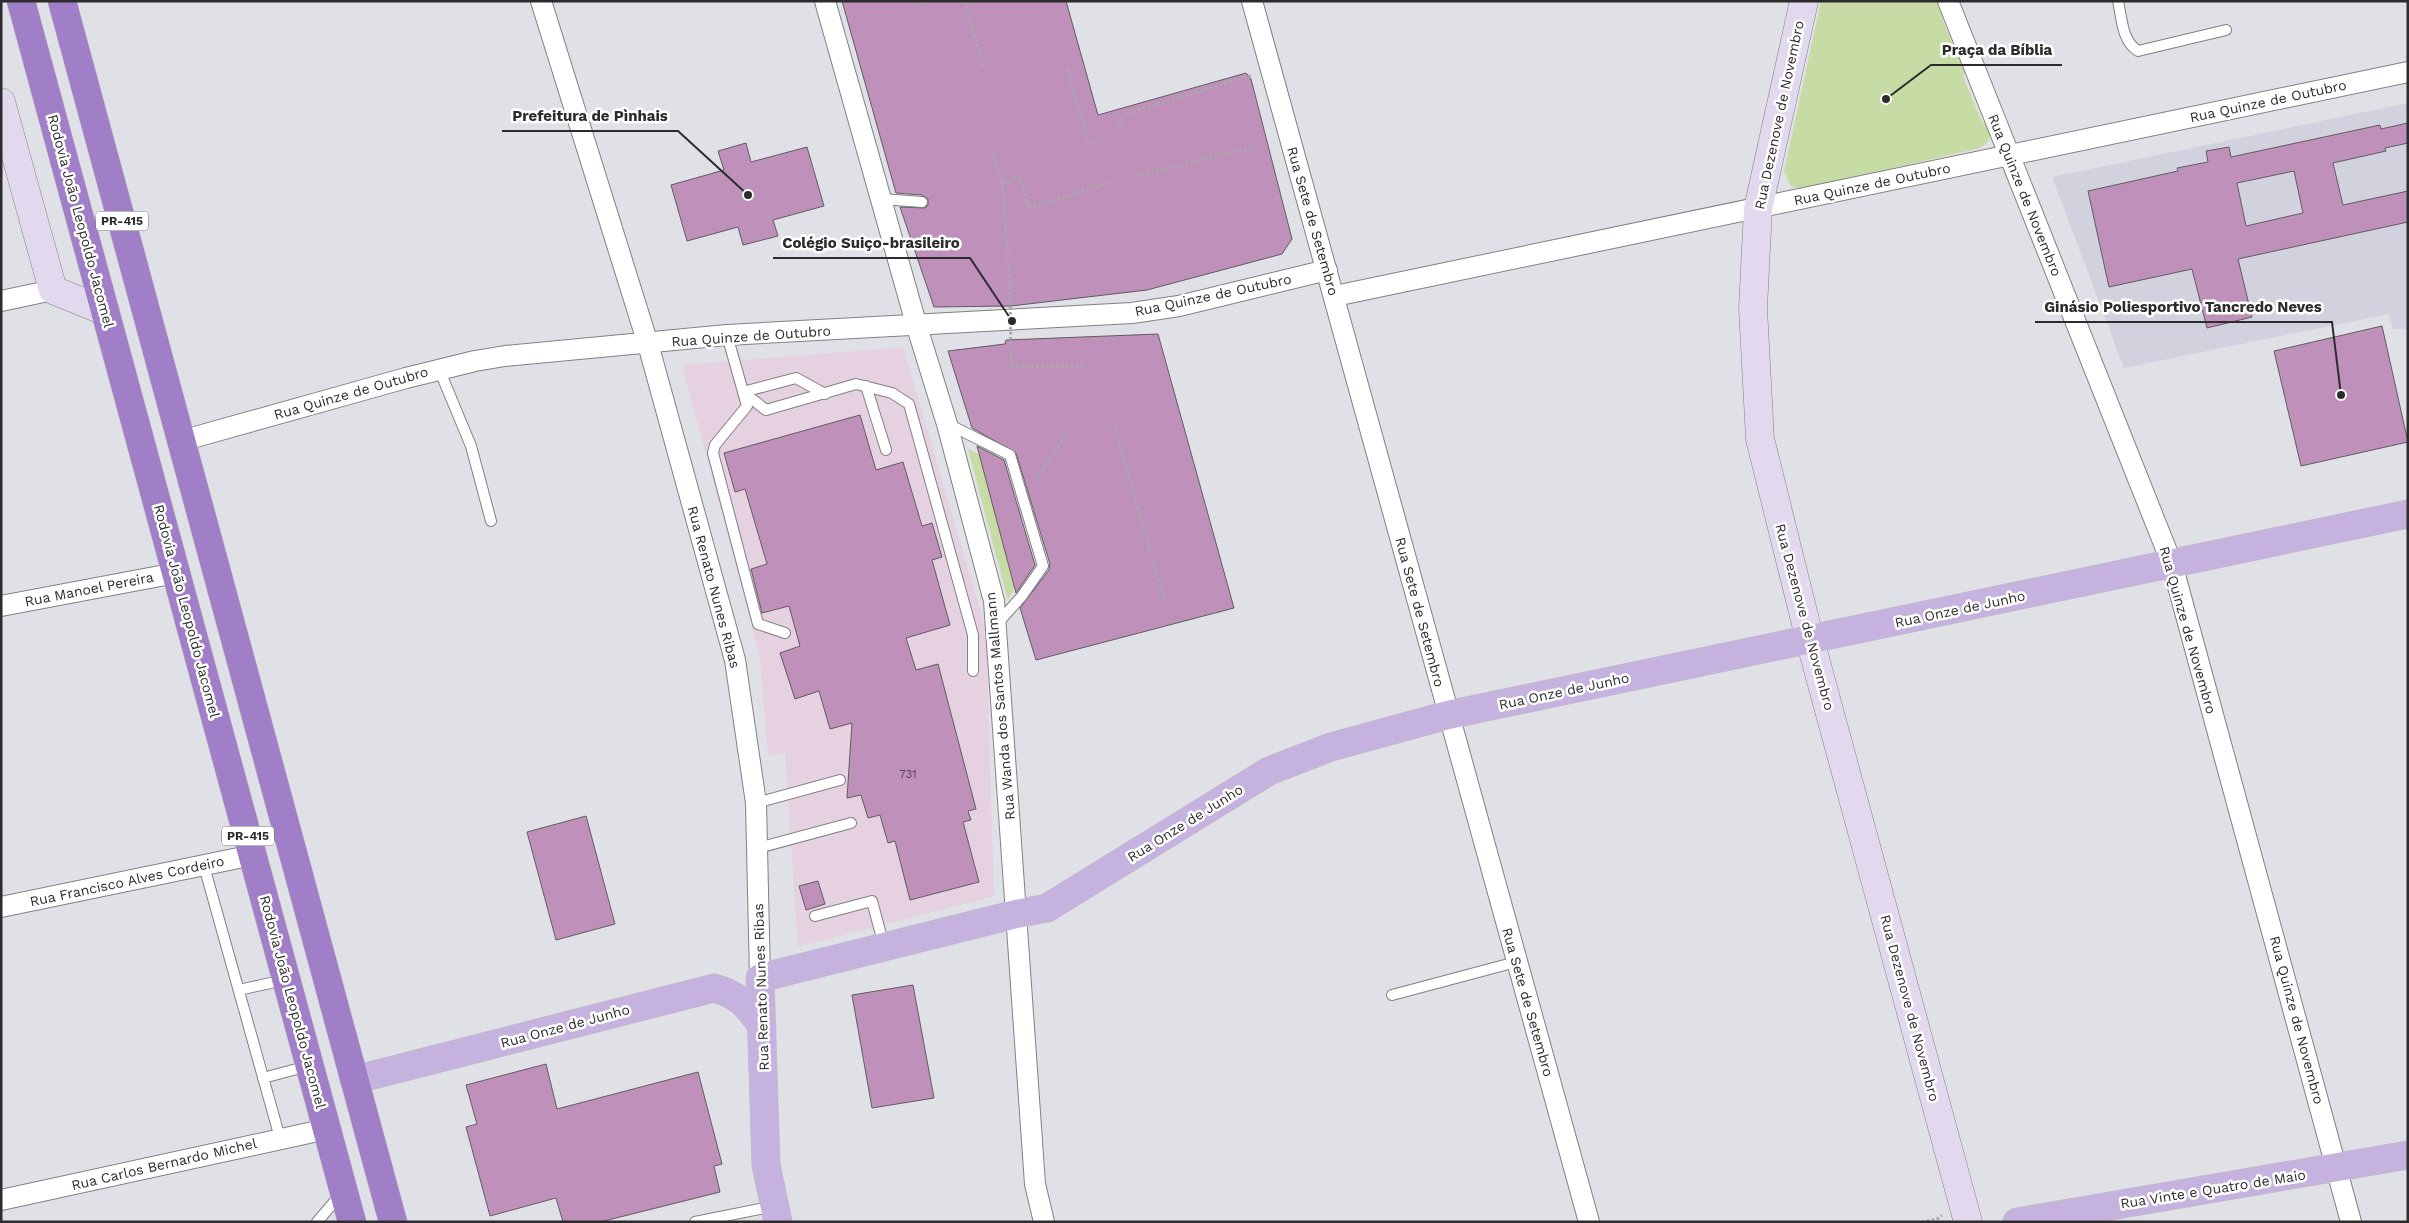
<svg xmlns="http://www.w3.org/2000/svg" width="2409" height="1223" font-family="'Work Sans',sans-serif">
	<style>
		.built { fill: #d1d2de }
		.medical { fill: #e5d1df }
		.green { fill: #c7dca4 }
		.building { fill: #bf90ba; stroke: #605c60; fill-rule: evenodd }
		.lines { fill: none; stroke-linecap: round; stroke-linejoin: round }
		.lane-casing { stroke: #808185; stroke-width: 12 }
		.street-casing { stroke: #808185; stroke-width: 22 }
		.secondary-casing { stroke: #808185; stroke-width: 29 }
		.primary-casing { stroke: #c0c0c0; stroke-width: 29 }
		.highway-casing { stroke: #c0c0c0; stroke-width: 29 }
		.path { stroke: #a9aaae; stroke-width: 3; stroke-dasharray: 2.5 2.5; stroke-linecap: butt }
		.lane { stroke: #fff; stroke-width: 10 }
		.street { stroke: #fff; stroke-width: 20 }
		.secondary { stroke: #e2d9ee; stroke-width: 28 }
		.primary { stroke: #c6b2de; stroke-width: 28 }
		.highway { stroke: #a07fc8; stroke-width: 28 }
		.path-bridge { stroke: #a9aaae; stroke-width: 3; stroke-dasharray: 2.5 2.5; stroke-linecap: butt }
		.labels { text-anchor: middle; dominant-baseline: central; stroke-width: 5; stroke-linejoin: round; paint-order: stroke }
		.number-label { font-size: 11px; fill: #514551 }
		.shield { fill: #fff; stroke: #6b6b6d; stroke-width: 1 }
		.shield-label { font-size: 12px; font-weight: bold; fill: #2c2c2e }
		.street-label { font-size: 14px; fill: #2c2c2e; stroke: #fff }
		.leader { fill: none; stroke: #2c2c2e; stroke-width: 2 }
		.callout-dot { fill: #2c2c2e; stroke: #fff; stroke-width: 2 }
		.callout-label { font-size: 15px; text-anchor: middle; font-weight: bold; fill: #2c2c2e; stroke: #fff; stroke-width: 5; stroke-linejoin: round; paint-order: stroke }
	</style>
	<rect width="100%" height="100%" fill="#e0e1e6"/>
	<polygon class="built" points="2408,103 2408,329 2393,329 2389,314 2124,368 2052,177"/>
	<polygon class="medical" points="903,347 986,629 994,896 798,947 785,753 768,756 760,657 682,365"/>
	<g class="green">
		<path d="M1821,1h122l3,8 -4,9 15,37 8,3 4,10 -6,8 19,46 7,3c3,13 0,20 -13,24l-174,40 -11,-3 -7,-15z"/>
		<polygon points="968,449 994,462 1024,566 1008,601"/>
	</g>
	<g class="building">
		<polygon points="842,1 1066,1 1098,115 1246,73 1251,79 1292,239 1282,254 1147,290 1011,306 934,307 900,207 925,208 928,205 928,199 922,195 896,193"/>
		<path d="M2408,123v20l-23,5 1,3 -53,12 10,42 65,-14v31l-170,37 14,58 -45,11 -15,-59 -83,18 -21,-96 90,-20 -1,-3 31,-6 -2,-11 23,-4 2,10 149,-32 1,4zM2294,171l9,42 -57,13 -9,-43z"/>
		<polygon points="746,143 751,162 807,147 824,206 773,220 778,236 743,245 738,227 687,241 671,185 724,170 718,151"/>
		<polygon points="2382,326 2408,442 2301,466 2274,351"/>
		<polygon points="1158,334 1234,608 1036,660 1020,608 1049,570 1050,564 1016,453 972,428 948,351 1005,344 1006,340"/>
		<polygon points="860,415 876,470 903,462 922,526 932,523 942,557 932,560 950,625 906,638 916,670 938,664 976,809 968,811 971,820 963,822 979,882 910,900 895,841 888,843 880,815 868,818 861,795 847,798 852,723 830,729 819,691 795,699 780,653 800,646 789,606 762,613 751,569 767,564 745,489 735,492 724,453"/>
		<polygon points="977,446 1004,460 1035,565 1016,593"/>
		<polygon points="586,816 615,924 556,940 527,832"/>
		<polygon points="818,881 825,904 806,910 799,886"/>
		<polygon points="913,985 934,1098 872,1108 852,995"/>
		<polygon points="546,1064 557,1109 698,1072 722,1164 714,1166 720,1192 600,1222 563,1222 556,1198 490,1216 466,1127 477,1124 466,1085"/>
	</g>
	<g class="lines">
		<g class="lane-casing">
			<g id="lane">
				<path d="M2118,1c4,18 4,40 20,50l88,-21"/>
				<polyline points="881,199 922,202"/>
				<polyline points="727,335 747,406 715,445 713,453 758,624 785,633"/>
				<polyline points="439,369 471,446 491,521"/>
				<polyline points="866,386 886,450"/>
				<polyline points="743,392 766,410 856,384 892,393 909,404 973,635 973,671"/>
				<polyline points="743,392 796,378 825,394"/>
				<polyline points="948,424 1010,455 1043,566 1022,596 996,625"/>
				<polyline points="756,803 840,780"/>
				<polyline points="758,848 851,823"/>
				<polyline points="204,866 280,1138"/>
				<polyline points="815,916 872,901 884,946"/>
				<polyline points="239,990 284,980"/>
				<polyline points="1392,995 1516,962"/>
				<polyline points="263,1078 308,1066"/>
				<polyline points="317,1222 341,1194"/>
				<polyline points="695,1222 774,1206"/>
			</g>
		</g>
		<g class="street-casing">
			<g id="street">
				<polyline points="541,1 648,344 735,660 756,803 760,978"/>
				<polyline points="825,1 917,327 947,424 994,601 1035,1184 1044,1222"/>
				<polyline points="1252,1 1589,1222"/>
				<polyline points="1948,1 2172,564 2351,1222"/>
				<polyline points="1335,296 2408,72"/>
				<polyline points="1,301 53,290"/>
				<polyline points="181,441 406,378 475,361 505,356 727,335 1132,313 1179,306 1327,270"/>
				<polyline points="1,606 176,573"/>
				<polyline points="1,907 253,855"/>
				<polyline points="1,1200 327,1129"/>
			</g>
		</g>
		<g class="secondary-casing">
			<g id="secondary">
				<polyline points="1804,1 1758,209 1753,308 1760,439 1810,640 1968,1222"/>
				<polyline points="1,102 53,290 105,311"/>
			</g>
		</g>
		<g class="primary-casing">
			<g id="primary">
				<path d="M354,1080l360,-92c25,7 33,17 48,38"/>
				<polyline points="778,1222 766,1165 760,978 1016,914 1047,908 1269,771 1331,747 1448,715 2408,514"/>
				<polyline points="2017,1222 2408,1155"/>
			</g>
		</g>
		<g class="highway-casing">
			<g id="highway">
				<polyline points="21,1 352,1222"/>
				<polyline points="62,1 393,1222"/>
			</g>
		</g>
		<g class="path">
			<polyline points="965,1 983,66"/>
			<polyline points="919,4 926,1"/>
			<polyline points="1067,69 1089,144 1100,144"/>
			<polyline points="1121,128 1120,119 1125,114 1253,75"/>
			<polyline points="993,152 1002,184"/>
			<polyline points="1137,176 1257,146"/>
			<polyline points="1010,282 1002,184 1020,177 1029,208 1112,182"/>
			<polyline points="1114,425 1165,603"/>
			<polyline points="1036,480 1069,429"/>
			<polyline points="1922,1222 1937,1219 1942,1215"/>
		</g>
		<use href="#lane" class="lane"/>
		<use href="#street" class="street"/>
		<use href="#secondary" class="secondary"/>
		<use href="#primary" class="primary"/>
		<use href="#highway" class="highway"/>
		<polyline class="path-bridge" points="1010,282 1011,367 1083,366"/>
	</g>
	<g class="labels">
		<g class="number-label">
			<text x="908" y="774">731</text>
		</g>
		<g class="shield">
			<rect x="96" y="211.5" width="52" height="19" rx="4"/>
			<rect x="222" y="826.5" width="52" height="19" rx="4"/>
		</g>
		<g class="shield-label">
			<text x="122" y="221">PR-415</text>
			<text x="248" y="836">PR-415</text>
		</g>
		<g class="street-label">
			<text transform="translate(2268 101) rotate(-12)">Rua Quinze de Outubro</text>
			<text transform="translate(1779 115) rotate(-78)">Rua Dezenove de Novembro</text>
			<text transform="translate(1872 184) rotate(-12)">Rua Quinze de Outubro</text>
			<text transform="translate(2025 195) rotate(68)">Rua Quinze de Novembro</text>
			<text transform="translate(81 221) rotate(75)">Rodovia João Leopoldo Jacomel</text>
			<text transform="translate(1313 221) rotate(74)">Rua Sete de Setembro</text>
			<text transform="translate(1213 295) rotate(-12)">Rua Quinze de Outubro</text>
			<text transform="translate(751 336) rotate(-4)">Rua Quinze de Outubro</text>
			<text transform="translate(351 393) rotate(-16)">Rua Quinze de Outubro</text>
			<text transform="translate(714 587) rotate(75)">Rua Renato Nunes Ribas</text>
			<text transform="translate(89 589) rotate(-11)">Rua Manoel Pereira</text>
			<text transform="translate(1960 609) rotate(-12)">Rua Onze de Junho</text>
			<text transform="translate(187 611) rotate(75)">Rodovia João Leopoldo Jacomel</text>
			<text transform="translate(1420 612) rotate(75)">Rua Sete de Setembro</text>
			<text transform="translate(1805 617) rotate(75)">Rua Dezenove de Novembro</text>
			<text transform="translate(2188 630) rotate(74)">Rua Quinze de Novembro</text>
			<text transform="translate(1564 691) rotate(-12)">Rua Onze de Junho</text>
			<text transform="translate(1000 706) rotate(-95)">Rua Wanda dos Santos Mallmann</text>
			<text transform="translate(1185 823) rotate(-32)">Rua Onze de Junho</text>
			<text transform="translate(127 881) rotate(-12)">Rua Francisco Alves Cordeiro</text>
			<text transform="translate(761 987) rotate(-92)">Rua Renato Nunes Ribas</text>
			<text transform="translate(293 1002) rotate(75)">Rodovia João Leopoldo Jacomel</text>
			<text transform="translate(1528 1002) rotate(74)">Rua Sete de Setembro</text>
			<text transform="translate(1910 1008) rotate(75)">Rua Dezenove de Novembro</text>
			<text transform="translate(2297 1020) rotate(75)">Rua Quinze de Novembro</text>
			<text transform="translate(565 1026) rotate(-15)">Rua Onze de Junho</text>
			<text transform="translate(164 1164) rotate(-13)">Rua Carlos Bernardo Michel</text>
			<text transform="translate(2213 1189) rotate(-9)">Rua Vinte e Quatro de Maio</text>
		</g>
	</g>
	<path class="leader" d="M1886 99L1931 65H2062M748 195L678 131H502M1012 321L970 258H773M2341 395L2332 322H2035"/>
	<g class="callout-dot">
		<circle cx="1886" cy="99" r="5"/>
		<circle cx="748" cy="195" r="5"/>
		<circle cx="1012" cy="321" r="5"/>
		<circle cx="2341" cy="395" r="5"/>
	</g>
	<g class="callout-label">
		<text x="1997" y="55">Praça da Bíblia</text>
		<text x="590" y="121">Prefeitura de Pìnhais</text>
		<text x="871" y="248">Colégio Suiço-brasileiro</text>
		<text x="2183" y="312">Ginásio Poliesportivo Tancredo Neves</text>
	</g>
	<rect width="2409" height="1223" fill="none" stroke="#2c2c2e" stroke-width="5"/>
</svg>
